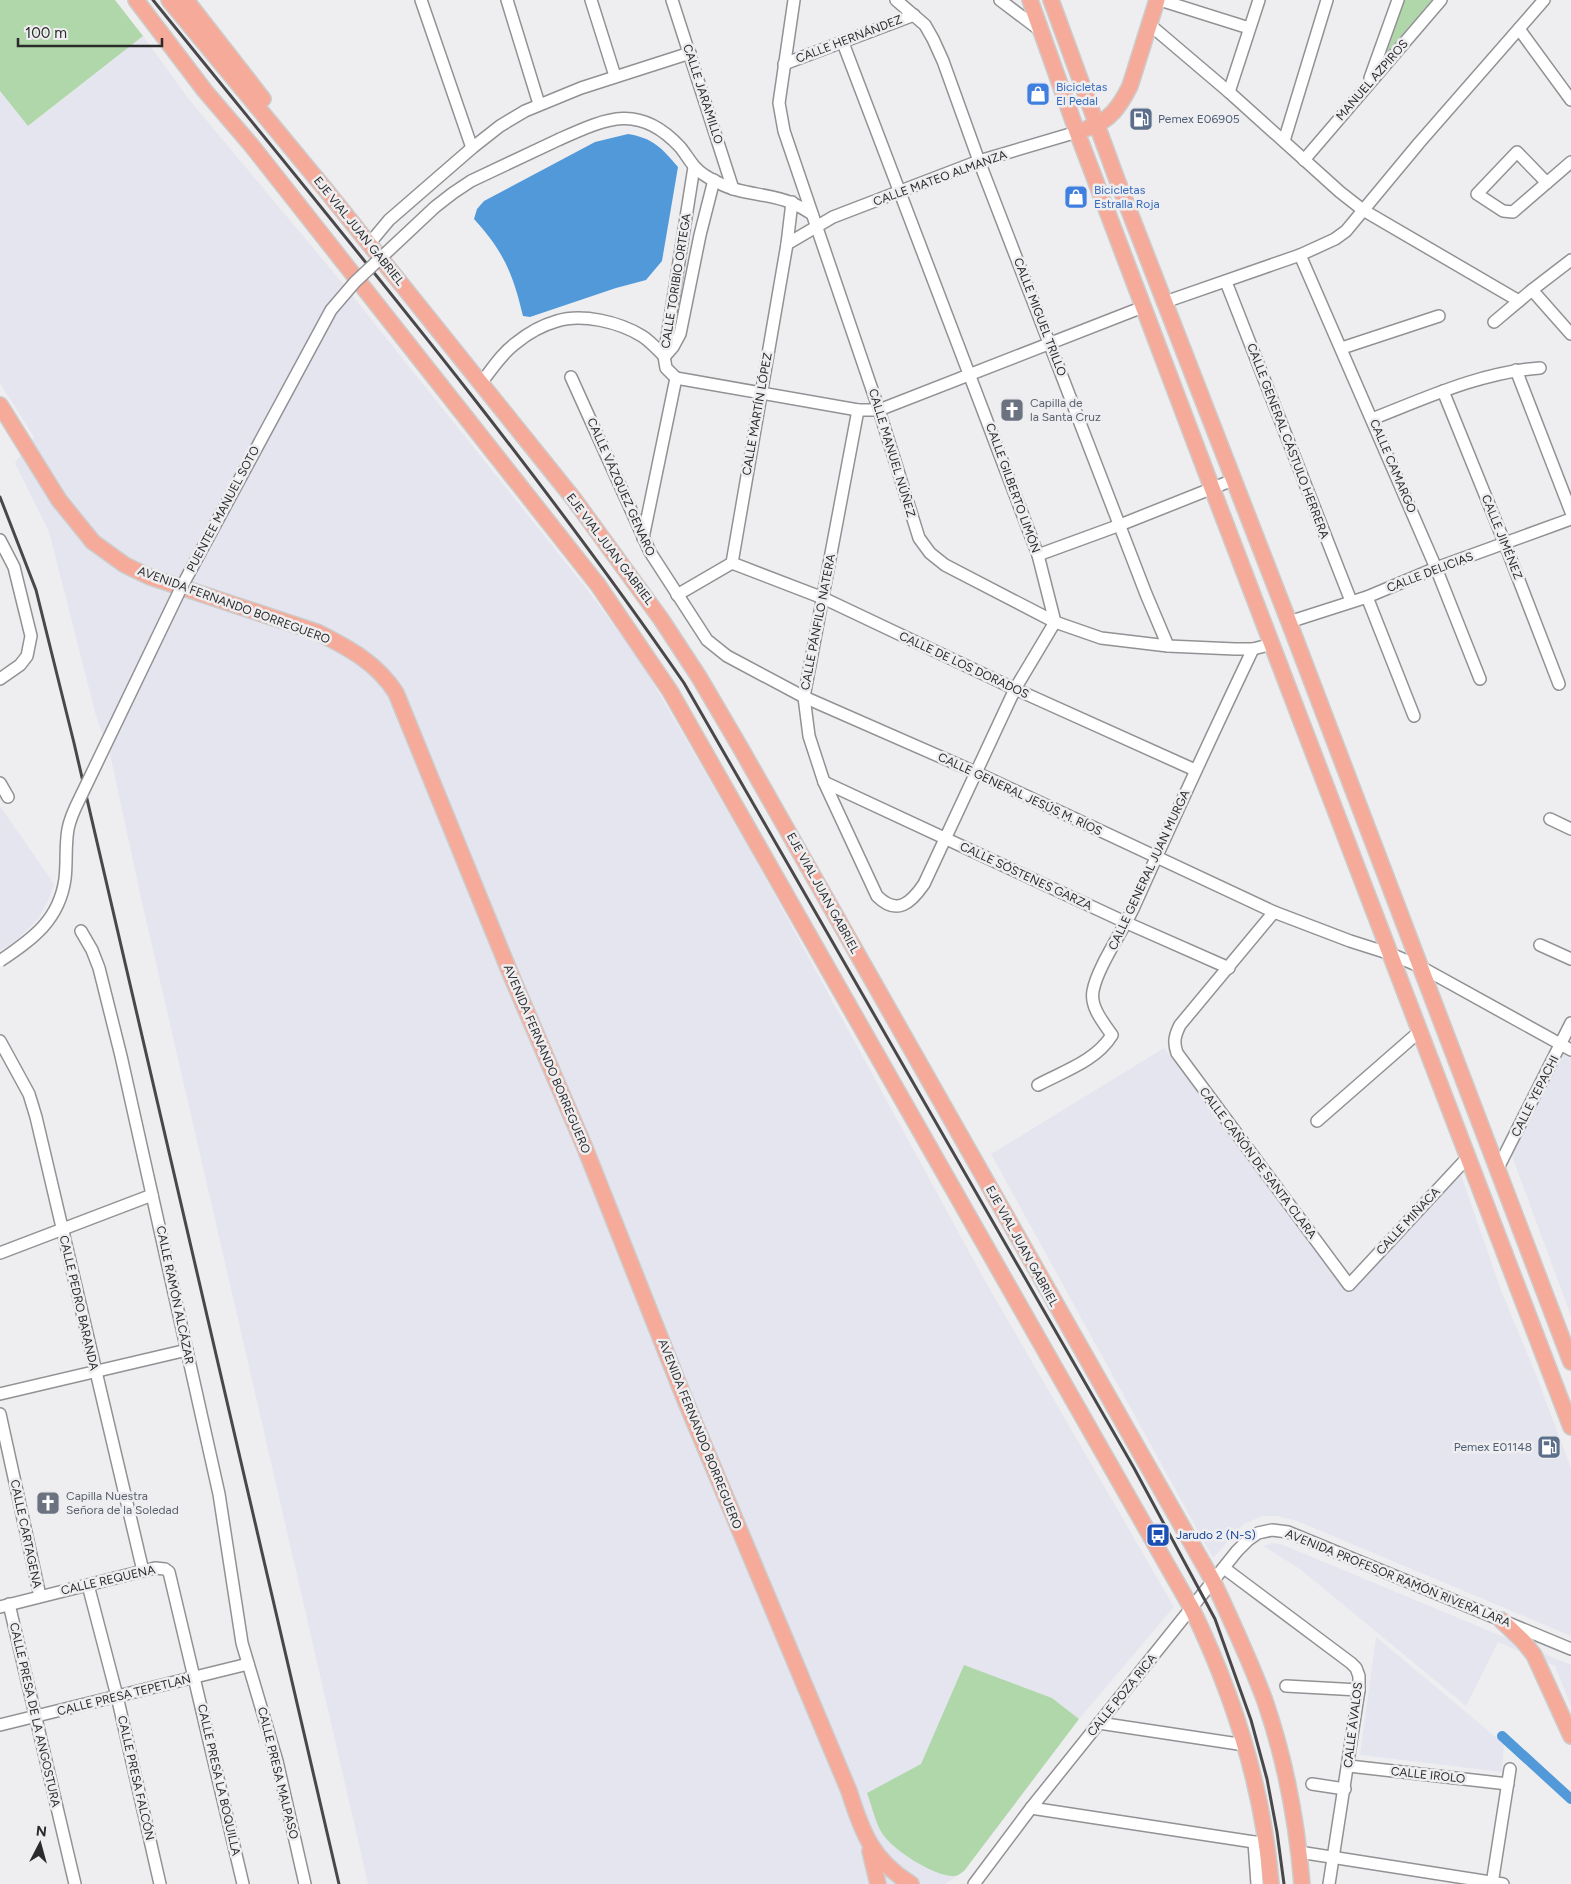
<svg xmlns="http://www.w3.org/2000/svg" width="1571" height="1884" font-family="Figtree,sans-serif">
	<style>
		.built { fill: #e5e5f0 }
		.green { fill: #b0d7aa }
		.water { fill: #5299d9 }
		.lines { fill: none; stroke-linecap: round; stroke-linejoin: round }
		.canal { stroke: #5299d9; stroke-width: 10 }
		.minor-casing { stroke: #929295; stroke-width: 14 }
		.major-casing { stroke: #ccc; stroke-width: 18 }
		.minor { stroke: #fff; stroke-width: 11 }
		.major { stroke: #f6ab9a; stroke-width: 15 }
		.rail { stroke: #48484a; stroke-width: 3 }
		.minor-bridge-casing { stroke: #929295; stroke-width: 14; stroke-linecap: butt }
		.minor-bridge { stroke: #fff; stroke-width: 11 }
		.labels { text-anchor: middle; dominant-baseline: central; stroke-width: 5; stroke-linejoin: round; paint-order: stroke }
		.street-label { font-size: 12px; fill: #2b2b2c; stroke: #eeeef1 }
		.shop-label { font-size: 12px; fill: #366cbe; stroke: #eeeef1; text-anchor: start }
		.service-label { font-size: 12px; fill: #4e5e75; stroke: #eeeef1; text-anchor: start }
		.worship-label { font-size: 12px; fill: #5b616d; stroke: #eeeef1; text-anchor: start }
		.transit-label { font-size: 12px; fill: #164399; stroke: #eeeef1; text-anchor: start }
	</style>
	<rect width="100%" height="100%" fill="#eeeef1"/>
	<g class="built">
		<polygon points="143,36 188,98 339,279 586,588 641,662 750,850 984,1279 1174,1607 1079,1719 964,1871 945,1884 368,1884 141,898 110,754 96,716 49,532 15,463 34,437 0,383 0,91 29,126"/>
		<polygon points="0,806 54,884 48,901 38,919 18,939 0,951"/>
		<polygon points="1164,1048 1352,1286 1461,1175 1501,1290 1536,1375 1571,1468 1571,1636 1297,1521 1277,1516 1262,1516 1244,1524 1213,1558 991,1154"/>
		<polygon points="1557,1050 1571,1058 1571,1316 1506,1140"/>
		<polygon points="1271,1543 1281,1544 1571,1665 1571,1706 1555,1666 1498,1642 1466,1706 1300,1569 1263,1546"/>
		<polygon points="1376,1637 1504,1744 1502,1772 1360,1755"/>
	</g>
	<g class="green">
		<polygon points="0,0 115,0 143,36 28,126 0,91"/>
		<polygon points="1403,0 1432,0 1385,55"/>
		<path d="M964,1665l88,33 27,21 -115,152c-3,2 -6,5 -10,5 -19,1 -63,-27 -72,-43 -7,-11 -10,-27 -15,-40l54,-29z"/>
	</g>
	<path class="water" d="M628,134c25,4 34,14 50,33l-16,94 -16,19 -30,8 -86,29 -7,-1c-10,-42 -19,-64 -49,-97l3,-10 7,-8 111,-59z"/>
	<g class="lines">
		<polyline class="canal" points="1502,1736 1571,1799"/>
		<g class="minor-casing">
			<g id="minor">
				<polyline points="421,0 472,148"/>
				<polyline points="507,0 539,104"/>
				<polyline points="591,0 615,76"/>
				<polyline points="672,0 733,189"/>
				<polyline points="794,0 779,103 784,131 879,410 919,538 930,553 945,565 1055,622 1101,638 1168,646 1235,649 1253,649 1272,644"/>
				<polyline points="896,0 925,25 933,39 943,61 979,161 1146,594 1168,646"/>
				<polyline points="1000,0 1041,31"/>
				<polyline points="1160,0 1249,28"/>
				<polyline points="1149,24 1229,92 1340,192 1363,210 1519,301"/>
				<polyline points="1519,29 1571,100"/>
				<path d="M843,43l195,512 17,67 -40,67 -91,195c-13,19 -27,32 -47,12l-53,-114 -15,-46 -5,-39 54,-287"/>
				<polyline points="784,64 914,15"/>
				<polyline points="1370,78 1398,0"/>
				<polyline points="1229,92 1259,0"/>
				<path d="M560,139c47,-21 79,-36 120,8 5,6 9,13 14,19 6,7 16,13 25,17 22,12 50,10 73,20 7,3 14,7 20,11"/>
				<polyline points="1284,141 1327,0"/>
				<polyline points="1304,160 1441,0"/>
				<polyline points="1547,183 1517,152 1477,194 1503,211 1513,212 1571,162"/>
				<polyline points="369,244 389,220 472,148 500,126 525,111 581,88 690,53"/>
				<polyline points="787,244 833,217 979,161 1077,132"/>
				<polyline points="1300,255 1436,568 1480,679"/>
				<polyline points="1226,282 1351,601"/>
				<polyline points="1532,290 1571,334"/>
				<polyline points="1165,302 1300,255 1335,239 1346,231 1419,143 1544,0"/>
				<polyline points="1494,322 1532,290 1571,260"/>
				<polyline points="1342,348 1439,316"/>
				<polyline points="666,355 673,347 680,334 700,235 714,180"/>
				<polyline points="1516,370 1571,512"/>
				<polyline points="571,377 650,552 707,640 727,656 804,697 975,772 1274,912 1350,941 1391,954 1421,967 1571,1050"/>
				<polyline points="676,378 858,410 879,410 1143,307"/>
				<polyline points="676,378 666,368 664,356 694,167"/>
				<path d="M481,383c11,-14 21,-30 35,-40 11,-9 27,-18 41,-22 25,-8 62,1 85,15 8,5 15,13 22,20"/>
				<polyline points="1443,391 1505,544 1559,684"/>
				<path d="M1372,419c54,-21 109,-47 168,-51"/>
				<polyline points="643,538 676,378"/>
				<polyline points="0,540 14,567 31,636 27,656 20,665 0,679"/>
				<polyline points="1038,555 1120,525 1233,480"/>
				<polyline points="732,563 823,598 1015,689 1195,770"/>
				<polyline points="677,595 732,563 787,244 792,202"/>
				<polyline points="1367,597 1414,716"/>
				<polyline points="1289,622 1367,597 1436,568 1571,519"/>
				<polyline points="824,782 1127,923 1229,968"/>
				<polyline points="0,783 8,797"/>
				<polyline points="1550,819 1571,829"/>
				<path d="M1274,912l-94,113c-5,10 -7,17 -3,28l172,232 119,-128"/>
				<polyline points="81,931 92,950 99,968 121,1056 219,1494 242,1643 277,1761 305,1884"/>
				<polyline points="1540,945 1571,959"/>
				<polyline points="0,1041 29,1094 36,1117 143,1571"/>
				<path d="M1038,1085c26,-14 58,-24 74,-50 -9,-13 -22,-28 -19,-44 4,-23 29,-59 40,-82 39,-87 79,-174 120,-260"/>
				<polyline points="1317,1121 1420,1031"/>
				<polyline points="1497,1170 1571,1023"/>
				<polyline points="0,1253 152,1195"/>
				<polyline points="0,1394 187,1350"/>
				<polyline points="0,1414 40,1596"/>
				<polyline points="1224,1568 1351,1663 1356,1668 1359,1676 1359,1690 1329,1884"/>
				<polyline points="88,1585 117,1696 160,1884"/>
				<polyline points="9,1604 75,1884"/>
				<polyline points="0,1607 155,1568 165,1569 169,1572 243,1884"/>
				<polyline points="1286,1686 1359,1690"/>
				<polyline points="1099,1723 1245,1745"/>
				<polyline points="0,1725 248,1664"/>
				<polyline points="1349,1766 1508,1784"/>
				<polyline points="1312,1784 1345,1789"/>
				<polyline points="1031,1808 1267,1844"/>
				<polyline points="1254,1842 1257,1884"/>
				<polyline points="1299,1852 1503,1884"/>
				<polyline points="974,1884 1031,1808 1237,1551 1248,1540 1258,1533 1272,1530 1288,1532 1571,1649"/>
				<polyline points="1492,1884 1510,1769"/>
			</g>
		</g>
		<g class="major-casing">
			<g id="major">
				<path d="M136,0l69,91 47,55 346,439 72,106 522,918c42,87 71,179 79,275"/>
				<path d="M169,0l156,189 248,309 88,121 38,58 41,70 473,834c18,39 37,79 52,120 20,58 32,122 37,183"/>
				<polyline points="186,0 263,99"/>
				<polyline points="1030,0 1077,132 1212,488 1571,1427"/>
				<polyline points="1051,0 1116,177 1289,622 1571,1362"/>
				<path d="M1088,128c22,-7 32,-22 42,-42l27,-86"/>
				<path d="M0,405l59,95 34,42 32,23 25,12 167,55c32,16 60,31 79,61l117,287 72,168 100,252 164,391c13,41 23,69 62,93"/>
				<polyline points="1501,1620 1523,1641 1534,1655 1571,1736"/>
				<polyline points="870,1851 878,1884"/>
			</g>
		</g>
		<use href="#minor" class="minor"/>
		<use href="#major" class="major"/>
		<g class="rail">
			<path d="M153,0c181,224 367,445 531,683l450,785 81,151 36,101 16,59 10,53 7,52"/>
			<polyline points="0,497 36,590 74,743 339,1884"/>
		</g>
		<g class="minor-bridge-casing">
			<path id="minor-bridge" d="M0,961c32,-22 59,-40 65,-82 2,-16 0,-33 3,-50 2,-10 6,-19 11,-29l102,-212 150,-278 24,-28 80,-75 18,-14 18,-12 89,-42"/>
		</g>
		<use href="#minor-bridge" class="minor-bridge"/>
	</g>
	<defs>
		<g id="shop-square" transform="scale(1.25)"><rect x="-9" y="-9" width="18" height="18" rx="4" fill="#3f7fe0" stroke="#eeeef1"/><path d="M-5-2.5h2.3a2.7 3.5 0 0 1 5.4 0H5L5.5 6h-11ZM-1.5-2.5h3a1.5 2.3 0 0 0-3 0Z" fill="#fff"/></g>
		<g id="fuel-square" transform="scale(1.25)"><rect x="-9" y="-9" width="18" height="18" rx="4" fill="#5c6f8a" stroke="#eeeef1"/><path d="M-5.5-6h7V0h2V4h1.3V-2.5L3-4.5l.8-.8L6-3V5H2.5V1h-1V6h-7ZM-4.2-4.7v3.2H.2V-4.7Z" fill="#fff"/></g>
		<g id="church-square" transform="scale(1.25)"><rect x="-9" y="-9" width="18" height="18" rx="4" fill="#6b7280" stroke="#eeeef1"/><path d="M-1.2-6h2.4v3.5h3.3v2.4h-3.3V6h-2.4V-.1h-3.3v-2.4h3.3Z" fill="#fff"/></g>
		<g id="bus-square" transform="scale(1.25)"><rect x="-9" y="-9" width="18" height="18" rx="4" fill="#1a4fb4" stroke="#eeeef1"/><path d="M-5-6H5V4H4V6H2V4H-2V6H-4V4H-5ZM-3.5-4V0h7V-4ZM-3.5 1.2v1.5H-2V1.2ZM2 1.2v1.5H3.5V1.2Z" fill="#fff"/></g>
	</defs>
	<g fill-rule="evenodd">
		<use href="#shop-square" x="1038" y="94"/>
		<use href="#fuel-square" x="1141" y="119"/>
		<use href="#shop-square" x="1076" y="197"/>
		<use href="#church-square" x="1012" y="410"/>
		<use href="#fuel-square" x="1549" y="1447"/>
		<use href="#church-square" x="48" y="1503"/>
		<use href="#bus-square" x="1158" y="1535"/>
	</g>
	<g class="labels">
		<g class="street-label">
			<text transform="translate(849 39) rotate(-21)">CALLE HERNÁNDEZ</text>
			<text transform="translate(1372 80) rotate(-49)">MANUEL AZPIROS</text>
			<text transform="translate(703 94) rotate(72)">CALLE JARAMILLO</text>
			<text transform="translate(940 178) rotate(-20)">CALLE MATEO ALMANZA</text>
			<text transform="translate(359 231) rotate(51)">EJE VIAL JUAN GABRIEL</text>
			<text transform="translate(676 281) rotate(-81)">CALLE TORIBIO ORTEGA</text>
			<text transform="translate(1040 317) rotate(69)">CALLE MIGUEL TRILLO</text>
			<text transform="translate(757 414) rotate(-80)">CALLE MARTÍN LÓPEZ</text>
			<text transform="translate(1288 441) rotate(69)">CALLE GENERAL CÁSTULO HERRERA</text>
			<text transform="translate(892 453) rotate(73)">CALLE MANUEL NÚÑEZ</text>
			<text transform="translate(1393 466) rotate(67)">CALLE CAMARGO</text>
			<text transform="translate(621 487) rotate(66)">CALLE VÁZQUEZ GENARO</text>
			<text transform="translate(1013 488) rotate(70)">CALLE GILBERTO LIMÓN</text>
			<text transform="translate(223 509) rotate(-62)">PUENTEE MANUEL SOTO</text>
			<text transform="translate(1502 537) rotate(68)">CALLE JIMÉNEZ</text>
			<text transform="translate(610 549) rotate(53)">EJE VIAL JUAN GABRIEL</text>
			<text transform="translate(1430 572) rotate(-21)">CALLE DELICIAS</text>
			<text transform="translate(234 605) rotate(20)">AVENIDA FERNANDO BORREGUERO</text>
			<text transform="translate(818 622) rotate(-79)">CALLE PÁNFILO NATERA</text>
			<text transform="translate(964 665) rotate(25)">CALLE DE LOS DORADOS</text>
			<text transform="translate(1020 794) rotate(25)">CALLE GENERAL JESÚS M. RÍOS</text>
			<text transform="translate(1149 870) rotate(-65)">CALLE GENERAL JUAN MURGA</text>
			<text transform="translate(1026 876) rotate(25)">CALLE SÓSTENES GARZA</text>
			<text transform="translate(823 893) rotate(61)">EJE VIAL JUAN GABRIEL</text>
			<text transform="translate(547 1059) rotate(67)">AVENIDA FERNANDO BORREGUERO</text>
			<text transform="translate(1535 1096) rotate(-63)">CALLE YEPACHI</text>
			<text transform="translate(1258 1163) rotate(53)">CALLE CAÑÓN DE SANTA CLARA</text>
			<text transform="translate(1408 1221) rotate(-47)">CALLE MIÑACA</text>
			<text transform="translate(1022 1246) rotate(61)">EJE VIAL JUAN GABRIEL</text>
			<text transform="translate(175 1295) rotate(78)">CALLE RAMÓN ALCÁZAR</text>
			<text transform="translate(79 1303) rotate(77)">CALLE PEDRO BARANDA</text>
			<text transform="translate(700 1434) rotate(68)">AVENIDA FERNANDO BORREGUERO</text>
			<text transform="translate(26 1534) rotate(78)">CALLE CARTAGENA</text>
			<text transform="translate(1398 1578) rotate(22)">AVENIDA PROFESOR RAMÓN RIVERA LARA</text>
			<text transform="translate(108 1580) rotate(-13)">CALLE REQUENA</text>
			<text transform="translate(124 1695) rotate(-14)">CALLE PRESA TEPETLAN</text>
			<text transform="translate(1122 1695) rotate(-51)">CALLE POZA RICA</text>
			<text transform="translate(35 1715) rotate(77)">CALLE PRESA DE LA ANGOSTURA</text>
			<text transform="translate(1353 1725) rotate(-83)">CALLE ÁVALOS</text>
			<text transform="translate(278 1773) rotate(76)">CALLE PRESA MALPASO</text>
			<text transform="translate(1428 1775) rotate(6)">CALLE IROLO</text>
			<text transform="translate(136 1778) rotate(77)">CALLE PRESA FALCÓN</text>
			<text transform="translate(219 1780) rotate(77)">CALLE PRESA LA BOQUILLA</text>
		</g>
		<g class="shop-label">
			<text x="1056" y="87">Bicicletas<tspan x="1056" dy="14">El Pedal</tspan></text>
			<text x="1094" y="190">Bicicletas<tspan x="1094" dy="14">Estralla Roja</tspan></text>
		</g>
		<g class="service-label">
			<text x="1158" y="119">Pemex E06905</text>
			<text x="1532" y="1447" text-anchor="end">Pemex E01148</text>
		</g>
		<g class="worship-label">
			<text x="1030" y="403">Capilla de<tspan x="1030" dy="14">la Santa Cruz</tspan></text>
			<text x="66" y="1496">Capilla Nuestra<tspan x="66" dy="14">Señora de la Soledad</tspan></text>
		</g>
		<g class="transit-label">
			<text x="1176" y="1535">Jarudo 2 (N-S)</text>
		</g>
	</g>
	<g transform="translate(40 1844) rotate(6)" stroke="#eeeef1" stroke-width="4" paint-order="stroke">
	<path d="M0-4L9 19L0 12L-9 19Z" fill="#2b2b2c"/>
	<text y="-8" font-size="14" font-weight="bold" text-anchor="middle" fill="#2b2b2c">N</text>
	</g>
	<path d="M18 38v8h144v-8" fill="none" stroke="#2b2b2c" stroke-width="2.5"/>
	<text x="25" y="38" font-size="15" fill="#2b2b2c" stroke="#eeeef1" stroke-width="4" paint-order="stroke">100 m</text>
</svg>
